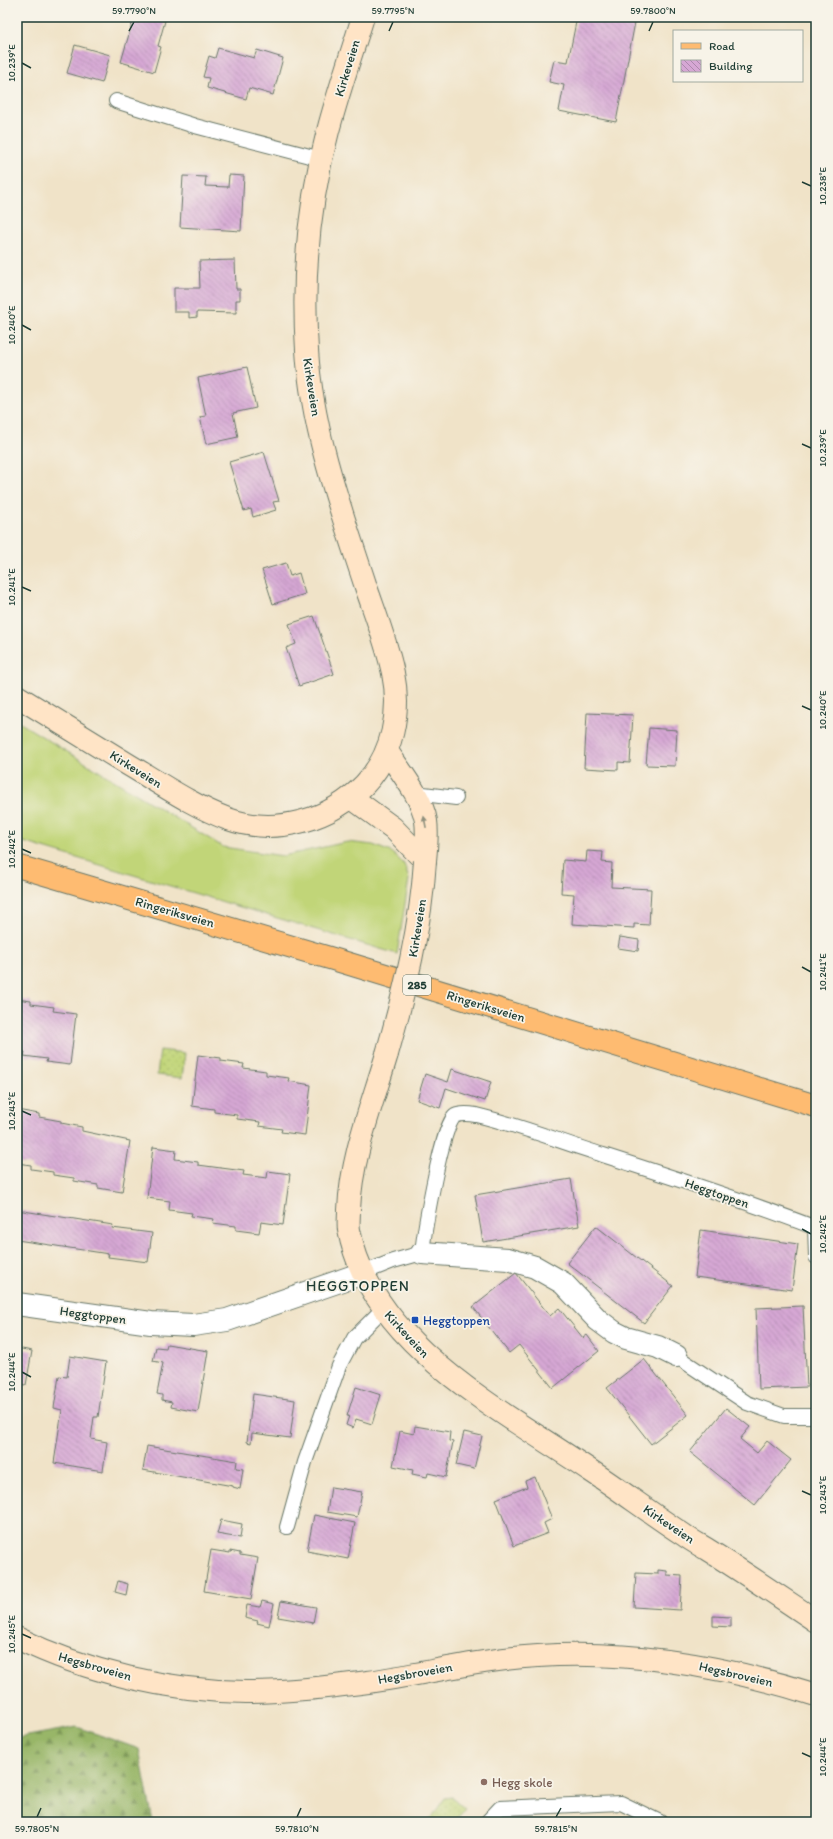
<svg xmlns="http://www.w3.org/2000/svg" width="833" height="1839" font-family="Itim,sans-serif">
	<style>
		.grass { fill: #c1d578; stroke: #708956 }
		.forest { fill: url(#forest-firs); stroke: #5c7a4e }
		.park { fill: url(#park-dots); stroke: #708956 }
		.building { fill: url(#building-back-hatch) }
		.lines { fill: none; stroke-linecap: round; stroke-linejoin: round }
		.lane-casing { stroke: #687768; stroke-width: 16 }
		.street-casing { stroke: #687768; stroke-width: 24 }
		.secondary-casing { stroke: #687768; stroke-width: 24 }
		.primary-casing { stroke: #687768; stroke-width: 24 }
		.lane { stroke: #fff; stroke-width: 14 }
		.street { stroke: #fff; stroke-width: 22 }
		.secondary { stroke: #ffe4c6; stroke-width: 22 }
		.primary { stroke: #febb71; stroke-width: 22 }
		.secondary-bridge-casing { stroke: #687768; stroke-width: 24; stroke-linecap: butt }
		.secondary-bridge { stroke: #ffe4c6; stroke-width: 22 }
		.oneway { fill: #8f907d }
		.ticks { fill: none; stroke: #1f3d34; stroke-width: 1.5 }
		.transit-dot { fill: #1a4fb4; stroke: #f7f3e8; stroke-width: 1.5 }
		.education-dot { fill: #8d6e63; stroke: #f7f3e8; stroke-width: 1.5 }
		.labels { text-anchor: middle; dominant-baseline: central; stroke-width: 3.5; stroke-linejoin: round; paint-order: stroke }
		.shield { fill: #f7f3e8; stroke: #60746a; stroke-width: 1 }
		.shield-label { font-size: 12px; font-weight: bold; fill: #1f3d34 }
		.street-label { font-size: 13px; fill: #1f3d34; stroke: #f7f3e8 }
		.transit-label { font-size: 13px; fill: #164399; stroke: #f7f3e8; text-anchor: start }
		.education-label { font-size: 13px; fill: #785e54; stroke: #f7f3e8; text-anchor: start }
		.quarter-label { font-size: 15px; letter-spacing: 1px; fill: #1f3d34; stroke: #f7f3e8 }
		.neatline { fill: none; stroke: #1f3d34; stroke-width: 1.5 }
		.ticks-label { font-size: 10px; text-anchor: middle; fill: #1f3d34 }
	</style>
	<defs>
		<pattern id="forest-firs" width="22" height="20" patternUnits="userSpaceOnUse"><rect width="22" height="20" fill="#98b668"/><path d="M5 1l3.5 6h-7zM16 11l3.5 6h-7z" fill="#7b9556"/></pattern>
		<pattern id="park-dots" width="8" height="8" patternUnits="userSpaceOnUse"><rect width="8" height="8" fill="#c1d578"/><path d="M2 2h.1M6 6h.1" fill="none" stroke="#a5b868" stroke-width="1.8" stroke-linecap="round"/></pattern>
		<pattern id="building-back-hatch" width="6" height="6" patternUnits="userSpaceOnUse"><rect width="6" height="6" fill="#d6a7d4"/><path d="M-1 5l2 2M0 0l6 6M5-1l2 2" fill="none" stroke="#ad89ad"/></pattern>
	</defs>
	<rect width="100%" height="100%" fill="#f7f3e8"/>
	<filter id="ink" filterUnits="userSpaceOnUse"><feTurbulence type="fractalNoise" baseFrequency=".025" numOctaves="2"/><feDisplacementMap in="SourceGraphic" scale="8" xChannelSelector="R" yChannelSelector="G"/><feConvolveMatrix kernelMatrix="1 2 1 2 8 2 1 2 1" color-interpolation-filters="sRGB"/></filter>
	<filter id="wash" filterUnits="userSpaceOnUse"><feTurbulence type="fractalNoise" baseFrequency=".012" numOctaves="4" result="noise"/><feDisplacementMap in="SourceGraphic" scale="16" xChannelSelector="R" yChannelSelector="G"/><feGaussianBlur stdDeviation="0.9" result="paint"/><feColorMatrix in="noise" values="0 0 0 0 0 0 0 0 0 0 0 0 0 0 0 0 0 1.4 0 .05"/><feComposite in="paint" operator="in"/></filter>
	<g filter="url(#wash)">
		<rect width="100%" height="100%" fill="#f0e3c8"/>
		<polygon class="grass" points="17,721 223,847 283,856 347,842 373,845 391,852 404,864 409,879 397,954 17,840"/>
		<polygon class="forest" points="77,1727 139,1749 153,1822 17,1822 17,1738"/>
		<g class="park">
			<polygon points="160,1050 185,1053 182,1078 157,1075"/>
			<polygon points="452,1797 465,1809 454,1822 428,1822 445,1798"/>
		</g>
		<g id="blocks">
			<g class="building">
				<polygon points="134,17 152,17 165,21 158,46 161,47 154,72 121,62"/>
				<polygon points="577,17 636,17 616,122 559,111 564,85 549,82 554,60 568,62"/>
				<polygon points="75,45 110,55 102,83 67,73"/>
				<polygon points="218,48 254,58 257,50 283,58 273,95 249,88 246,99 207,88 209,78 203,77 209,56 215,58"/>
				<polygon points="229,175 244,176 241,231 180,227 183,176 206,177 205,186 228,187"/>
				<polygon points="235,260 236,289 240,289 240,300 236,300 236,313 197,312 197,317 189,318 189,312 174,312 174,288 200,288 199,261"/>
				<polygon points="247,367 256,408 233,413 238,437 206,444 200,417 206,416 198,378"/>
				<polygon points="264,452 279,501 273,502 276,510 253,517 251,509 244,511 229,462"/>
				<polygon points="286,563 290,576 299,573 305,594 273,604 262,570"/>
				<polygon points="314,616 334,674 299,686 286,648 296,644 289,624"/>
				<polygon points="587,713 633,715 630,763 618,762 618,770 584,768"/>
				<polygon points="649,728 677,730 675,766 646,765"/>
				<polygon points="587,851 603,852 602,862 612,863 611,887 651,889 649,925 634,924 634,928 572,924 574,894 561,893 563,860 586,862"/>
				<polygon points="620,937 639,940 638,951 618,948"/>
				<polygon points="17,999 31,1001 31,1004 54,1007 53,1011 76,1014 70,1065 46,1062 47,1059 24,1056 25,1052 17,1051"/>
				<polygon points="198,1055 221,1058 221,1061 244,1064 243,1068 266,1071 266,1075 289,1078 288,1081 311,1085 305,1135 281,1132 282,1129 259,1126 260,1122 237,1119 237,1115 214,1112 214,1109 192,1106"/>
				<polygon points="452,1069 491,1082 485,1101 446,1088 440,1108 417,1100 425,1074 448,1082"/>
				<polygon points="17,1110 39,1114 39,1117 61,1121 61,1123 82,1127 82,1131 130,1141 122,1192 98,1188 98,1185 74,1181 74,1178 53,1175 53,1172 31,1169 31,1165 17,1163"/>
				<polygon points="153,1147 176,1150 175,1159 198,1162 198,1165 244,1171 243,1175 267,1178 268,1171 290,1174 283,1225 261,1222 259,1233 236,1230 236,1226 213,1223 214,1219 191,1216 192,1213 169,1210 170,1201 147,1198"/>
				<polygon points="571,1179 579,1226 483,1242 475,1195"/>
				<polygon points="17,1210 113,1225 112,1228 152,1233 148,1262 108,1257 109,1254 17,1240"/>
				<polygon points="596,1226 673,1286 644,1323 567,1263"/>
				<polygon points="701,1230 798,1244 792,1290 695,1277"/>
				<polygon points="516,1273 550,1316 559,1308 583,1338 587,1335 599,1351 553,1388 519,1345 509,1353 473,1307"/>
				<polygon points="803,1306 807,1387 759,1389 756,1308"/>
				<polygon points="167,1344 208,1351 198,1412 171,1407 172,1402 162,1400 162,1395 157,1394 163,1363 153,1361 156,1347 166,1348"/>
				<polygon points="17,1348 32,1351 26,1385 17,1384"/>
				<polygon points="70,1356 106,1362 98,1417 94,1417 91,1439 107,1442 103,1471 54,1463 62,1410 54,1408 59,1376 67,1377"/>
				<polygon points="644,1359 688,1415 651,1444 607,1388"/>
				<polygon points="356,1387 381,1395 372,1424 356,1419 353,1428 346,1425 349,1416 347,1416"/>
				<polygon points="253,1394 295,1400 290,1438 252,1433 251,1443 247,1442"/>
				<polygon points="726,1408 750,1427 740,1439 757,1453 767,1441 791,1460 755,1505 690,1452"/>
				<polygon points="415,1426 450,1432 449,1441 453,1442 446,1477 428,1473 427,1477 412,1474 413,1470 393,1466 400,1431 414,1434"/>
				<polygon points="464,1432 482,1436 474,1469 456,1465"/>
				<polygon points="147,1446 237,1461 236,1468 243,1469 240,1489 233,1487 233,1486 143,1470"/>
				<polygon points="535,1477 552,1519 544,1523 548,1533 514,1546 496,1499 527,1487 525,1481"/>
				<polygon points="331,1487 362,1492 357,1517 327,1512"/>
				<polygon points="314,1515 355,1523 348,1559 307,1551"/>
				<polygon points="221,1520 242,1524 240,1538 217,1534"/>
				<polygon points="211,1550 230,1553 230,1551 240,1553 240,1555 258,1558 251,1599 204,1591"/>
				<polygon points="658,1570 667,1571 667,1575 682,1576 680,1610 634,1607 636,1573 658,1574"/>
				<polygon points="118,1581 128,1584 126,1595 115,1592"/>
				<polygon points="262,1601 274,1604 269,1626 257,1623 258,1621 245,1618 247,1605 260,1607"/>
				<polygon points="281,1601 316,1607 313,1623 278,1617"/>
				<polygon points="713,1616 731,1617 731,1627 713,1626"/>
			</g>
		</g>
	</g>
	<g filter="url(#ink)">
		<use href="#blocks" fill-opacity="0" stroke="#687768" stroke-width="1"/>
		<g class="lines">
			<g class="lane-casing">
				<g id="lane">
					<polyline points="116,101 195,126 321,159"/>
					<polyline points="415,793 456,798"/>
					<polyline points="815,1227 816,1257"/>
					<path d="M363,1273l30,-12 29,-8c2,-19 20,-130 33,-137 6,-3 15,-2 21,-1 43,10 85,27 127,40 72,23 143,46 213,73"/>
					<polyline points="676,1356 747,1403 784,1416 816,1416"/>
					<polyline points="287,1527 305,1462 339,1366 354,1338 383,1309"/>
					<polyline points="487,1822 500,1808 621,1803 660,1822"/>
				</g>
			</g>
			<g class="street-casing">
				<g id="street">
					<polyline points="422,1253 508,1259 535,1267 563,1283 598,1320 614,1332 626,1338 658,1347 676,1356"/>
					<polyline points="17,1304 151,1323 193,1325 227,1320 363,1273"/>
				</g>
			</g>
			<g class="secondary-casing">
				<g id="secondary">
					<path d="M17,696c37,23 75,46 112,69 32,19 64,41 99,54 48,17 103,1 137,-35 28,-30 36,-72 28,-111 -6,-29 -17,-57 -27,-86 -25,-77 -54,-155 -59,-237 -5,-73 2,-148 21,-219 10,-38 23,-76 35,-114"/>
					<path d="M387,751c13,20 35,46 39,70 2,13 0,27 -1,40"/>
					<polyline points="352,798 393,828 425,861"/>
					<path d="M387,1054c-15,51 -36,103 -38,156 0,7 -1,14 0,20 22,115 154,181 242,241 32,21 62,44 93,64 8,6 16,10 24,15 37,23 72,47 108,71"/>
					<path d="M17,1638c69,34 152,53 229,54 41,0 82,-5 122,-10 57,-8 113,-23 170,-26 96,-6 187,10 278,39"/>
				</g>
			</g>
			<g class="primary-casing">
				<polyline id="primary" points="17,866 333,959 816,1106"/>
			</g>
			<use href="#lane" class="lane"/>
			<use href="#street" class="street"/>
			<use href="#secondary" class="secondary"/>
			<use href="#primary" class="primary"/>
			<g class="secondary-bridge-casing">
				<path id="secondary-bridge" d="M387,1054c18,-64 34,-127 38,-193"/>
			</g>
			<use href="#secondary-bridge" class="secondary-bridge"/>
		</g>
		<defs><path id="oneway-solid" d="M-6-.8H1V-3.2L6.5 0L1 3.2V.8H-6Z"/></defs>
		<use class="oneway" href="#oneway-solid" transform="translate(425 822) rotate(-101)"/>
	</g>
	<path class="ticks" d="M129,31l5,-9M389,31l4,-9M649,31l4,-9M22,63l9,5M802,182l9,4M22,325l9,5M802,444l9,4M22,587l9,4M802,706l9,4M22,849l9,4M802,967l9,5M22,1111l9,4M802,1229l9,5M22,1372l9,5M802,1491l9,4M22,1634l9,4M802,1753l9,4M37,1817l4,-9M297,1817l4,-9M556,1817l5,-9"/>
	<rect class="transit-dot" x="411" y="1316" width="8" height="8" rx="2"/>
	<circle class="education-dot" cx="484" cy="1782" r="4"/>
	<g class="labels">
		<rect class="shield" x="403" y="975" width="28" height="20" rx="3"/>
		<g class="shield-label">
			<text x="417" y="985">285</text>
		</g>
		<g class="street-label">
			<text transform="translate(347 68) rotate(-73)">Kirkeveien</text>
			<text transform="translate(312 387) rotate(81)">Kirkeveien</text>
			<text transform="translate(136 769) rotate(32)">Kirkeveien</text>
			<text transform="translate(175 912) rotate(16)">Ringeriksveien</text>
			<text transform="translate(417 928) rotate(-81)">Kirkeveien</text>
			<text transform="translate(486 1006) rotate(17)">Ringeriksveien</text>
			<text transform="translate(717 1193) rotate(19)">Heggtoppen</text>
			<text transform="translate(93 1315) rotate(8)">Heggtoppen</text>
			<text transform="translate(407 1334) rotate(47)">Kirkeveien</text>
			<text transform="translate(669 1524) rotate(34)">Kirkeveien</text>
			<text transform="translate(95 1666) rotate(16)">Hegsbroveien</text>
			<text transform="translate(415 1673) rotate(-10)">Hegsbroveien</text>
			<text transform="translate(736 1674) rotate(13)">Hegsbroveien</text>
		</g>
		<g class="transit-label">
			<text x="423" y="1320">Heggtoppen</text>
		</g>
		<g class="education-label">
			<text x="492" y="1782">Hegg skole</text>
		</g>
		<g class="quarter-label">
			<text x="358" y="1286">HEGGTOPPEN</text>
		</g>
	</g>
	<rect width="833" height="1839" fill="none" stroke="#f7f3e8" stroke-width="44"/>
	<rect x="673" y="30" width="130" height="52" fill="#f7f3e8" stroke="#a1aaa0"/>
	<rect x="681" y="43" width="20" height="6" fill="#febb71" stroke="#a1aaa0"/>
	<text x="709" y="50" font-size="12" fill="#1f3d34">Road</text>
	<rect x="681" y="60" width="20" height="12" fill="url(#building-back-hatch)" stroke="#a1aaa0"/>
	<text x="709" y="70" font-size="12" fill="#1f3d34">Building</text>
	<rect x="22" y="22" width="789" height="1795" class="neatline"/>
	<g class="ticks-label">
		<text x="134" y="14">59.7790°N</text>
		<text x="393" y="14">59.7795°N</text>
		<text x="653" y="14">59.7800°N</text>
		<text transform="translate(11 63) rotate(-90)" y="4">10.239°E</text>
		<text transform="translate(822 186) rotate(-90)" y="4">10.238°E</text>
		<text transform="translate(11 325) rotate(-90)" y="4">10.240°E</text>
		<text transform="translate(822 448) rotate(-90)" y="4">10.239°E</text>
		<text transform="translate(11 587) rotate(-90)" y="4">10.241°E</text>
		<text transform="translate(822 710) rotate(-90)" y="4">10.240°E</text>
		<text transform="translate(11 849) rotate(-90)" y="4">10.242°E</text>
		<text transform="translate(822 972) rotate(-90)" y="4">10.241°E</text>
		<text transform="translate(11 1111) rotate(-90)" y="4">10.243°E</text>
		<text transform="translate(822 1234) rotate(-90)" y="4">10.242°E</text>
		<text transform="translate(11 1372) rotate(-90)" y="4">10.244°E</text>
		<text transform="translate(822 1495) rotate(-90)" y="4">10.243°E</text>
		<text transform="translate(11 1634) rotate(-90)" y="4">10.245°E</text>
		<text transform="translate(822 1757) rotate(-90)" y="4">10.244°E</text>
		<text x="37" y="1832">59.7805°N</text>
		<text x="297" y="1832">59.7810°N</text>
		<text x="556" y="1832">59.7815°N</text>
	</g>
</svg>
